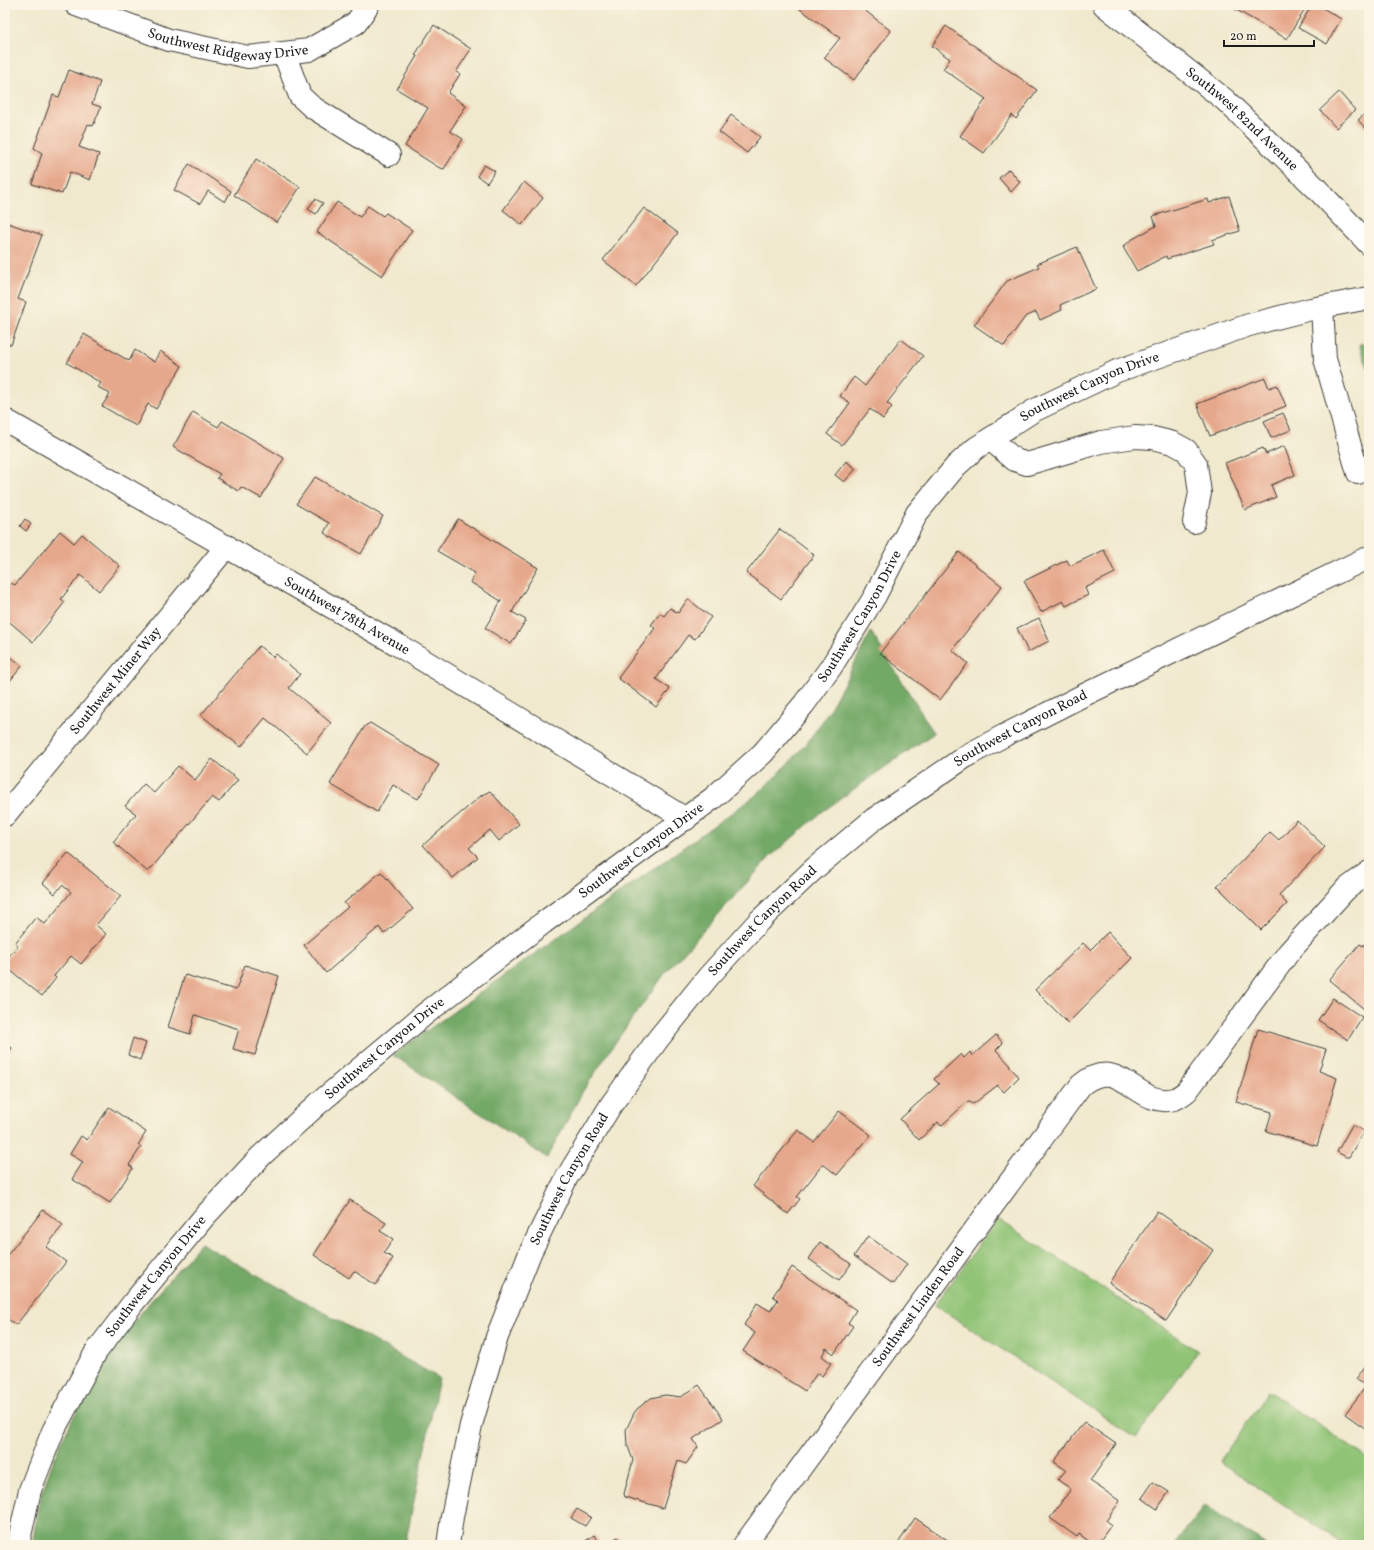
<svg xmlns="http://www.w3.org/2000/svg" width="1374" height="1550" font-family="Vollkorn,serif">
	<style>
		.green { fill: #8fc375; stroke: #567048 }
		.forest { fill: #73a966; stroke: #486241 }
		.building { fill: #e6a88c }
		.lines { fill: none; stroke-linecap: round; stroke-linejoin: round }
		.minor-casing { stroke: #3c3b37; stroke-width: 24 }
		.major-casing { stroke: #3c3b37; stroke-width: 24 }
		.minor { stroke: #fff; stroke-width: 22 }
		.major { stroke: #fff; stroke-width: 22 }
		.labels { text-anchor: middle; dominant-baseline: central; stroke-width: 3; stroke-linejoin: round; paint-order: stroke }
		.street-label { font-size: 14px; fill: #1c1c1c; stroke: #fcf5e5 }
	</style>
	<rect width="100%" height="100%" fill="#fcf5e5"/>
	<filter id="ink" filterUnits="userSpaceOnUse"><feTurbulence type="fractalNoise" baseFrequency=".025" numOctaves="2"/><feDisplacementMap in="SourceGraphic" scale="8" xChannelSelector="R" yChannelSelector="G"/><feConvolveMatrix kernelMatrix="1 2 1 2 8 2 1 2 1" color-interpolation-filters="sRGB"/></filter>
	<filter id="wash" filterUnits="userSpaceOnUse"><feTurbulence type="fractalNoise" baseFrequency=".012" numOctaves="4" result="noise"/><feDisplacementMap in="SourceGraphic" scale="16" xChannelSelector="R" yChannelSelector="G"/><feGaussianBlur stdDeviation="0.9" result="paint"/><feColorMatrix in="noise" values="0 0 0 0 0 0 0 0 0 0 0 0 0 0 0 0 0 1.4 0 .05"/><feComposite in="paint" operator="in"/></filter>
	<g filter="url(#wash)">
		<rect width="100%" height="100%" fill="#f0e9ce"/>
		<g class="green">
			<polygon points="998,1219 1198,1351 1136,1438 935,1305"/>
			<polygon points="1268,1391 1369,1459 1369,1531 1360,1545 1344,1545 1220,1462"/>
		</g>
		<g class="forest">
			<polygon points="1359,344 1369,344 1369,371"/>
			<path d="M871,632l63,101 -56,39 -56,40 -52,45 -104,115 -47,65 -36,54 -36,67 -154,-103 362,-259c20,-19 41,-38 57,-60 23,-32 40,-69 59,-104z"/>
			<path d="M201,1243l238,135 -34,167h-372c2,-40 16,-77 33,-113 13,-26 27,-52 43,-76 26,-40 62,-77 92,-113z"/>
			<polygon points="1205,1505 1266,1545 1174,1545"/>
		</g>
		<g id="blocks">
			<g class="building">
				<polygon points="803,5 858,5 891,31 854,80 824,58 840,38 800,9"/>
				<polygon points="1231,5 1296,5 1304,10 1287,39 1240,12 1230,6"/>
				<polygon points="1312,5 1318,5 1341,19 1327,44 1298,28"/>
				<polygon points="434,25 471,49 456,72 460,74 448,93 466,106 450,131 463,139 444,169 438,167 405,146 428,108 397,89 417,56 415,55"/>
				<polygon points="946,26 1037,90 1016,119 1012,115 984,153 960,136 986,99 943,69 950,59 932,46"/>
				<polygon points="69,70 100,82 92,104 101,107 93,126 88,124 79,147 99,154 90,180 70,172 62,194 32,184 42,153 34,148 53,95 59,97"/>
				<polygon points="1339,92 1355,110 1336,128 1320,110"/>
				<polygon points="1369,110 1369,132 1358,120"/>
				<polygon points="731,115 760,137 747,153 719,132"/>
				<polygon points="256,159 300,187 277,223 234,195"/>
				<polygon points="189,164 231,191 225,202 208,191 200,204 174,190"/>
				<polygon points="484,165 495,171 487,183 477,176"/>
				<polygon points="1009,169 1020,182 1011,192 999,178"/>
				<polygon points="524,182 543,198 522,225 503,210"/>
				<polygon points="1229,196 1240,231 1212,240 1214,244 1167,259 1166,256 1137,271 1123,247 1131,240 1156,226 1153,216 1208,199 1209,203"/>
				<polygon points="315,199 323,203 316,214 308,209"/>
				<polygon points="337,202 360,217 368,206 383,216 386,213 412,230 382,276 317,232"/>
				<polygon points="644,208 678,233 636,286 603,260"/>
				<polygon points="5,222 42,235 18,299 26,302 11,345 5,342"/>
				<polygon points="1077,247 1096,289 1060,305 1062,310 1040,320 1036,312 1025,317 1004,346 974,325 1007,281 1039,267 1037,264"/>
				<polygon points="84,334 129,361 135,350 154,362 160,351 182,366 156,409 148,404 136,426 102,406 110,394 98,387 101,383 67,363"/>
				<polygon points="901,339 923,356 887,403 892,407 883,419 870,409 842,445 827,434 850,403 840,396 854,377 865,386"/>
				<polygon points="1265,378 1269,388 1277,385 1286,406 1210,436 1197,404"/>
				<polygon points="193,412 218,427 222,421 284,458 261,498 241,487 238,491 217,478 220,474 173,447"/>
				<polygon points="1283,413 1291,430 1271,438 1264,421"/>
				<polygon points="1284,446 1295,475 1271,485 1276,497 1245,510 1225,463 1263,448 1266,454"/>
				<polygon points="846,461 856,469 844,482 835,475"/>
				<polygon points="315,477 383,516 361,554 324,533 329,523 296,504"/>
				<polygon points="25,519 31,524 26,531 20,526"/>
				<polygon points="458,519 538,568 512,612 526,620 511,644 485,628 501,601 470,582 475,573 437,551"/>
				<polygon points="780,529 814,555 781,599 746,573"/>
				<polygon points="60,531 74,543 82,534 120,566 99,591 80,575 61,599 65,602 33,642 5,618 5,590 11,583 15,585"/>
				<polygon points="1104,550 1115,573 1085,588 1088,595 1066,606 1063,601 1041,612 1024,581 1067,560 1070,566"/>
				<polygon points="959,552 1002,586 952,650 968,663 940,700 880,653"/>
				<polygon points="688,599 711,617 695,639 688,635 656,679 670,689 656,707 618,678 655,628 651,625 660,613 664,616 670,608 678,613"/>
				<polygon points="1039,618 1049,641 1028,652 1017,628"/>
				<polygon points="259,646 273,657 276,654 300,674 289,688 331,723 307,753 265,718 241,747 201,715"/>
				<polygon points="5,652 22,666 5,687"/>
				<polygon points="370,723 439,765 418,799 393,785 377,812 330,784 365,726"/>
				<polygon points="212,759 238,780 219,802 212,797 148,872 113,842 136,814 125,806 144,784 154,793 178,766 195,780"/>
				<polygon points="490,791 519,824 499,841 490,830 469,848 478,857 453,878 423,845 482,795"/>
				<polygon points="1297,820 1325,847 1279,895 1287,904 1261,930 1217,886 1270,832 1279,840"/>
				<polygon points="68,853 121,896 96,925 106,934 81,964 71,956 54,976 56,978 42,996 5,966 5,961 18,945 15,943 36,917 45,924 71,892 62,885 55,894 43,883"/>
				<polygon points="381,872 413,909 384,934 379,927 326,973 304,945 348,907 344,903"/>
				<polygon points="1108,932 1132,958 1068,1023 1035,990 1083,943 1090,950"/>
				<polygon points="1369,938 1369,1002 1364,1009 1329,980 1360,944 1363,946"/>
				<polygon points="245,965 279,976 255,1055 233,1049 239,1029 195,1015 190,1034 168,1027 185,975 236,990"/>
				<polygon points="1333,998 1362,1017 1348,1040 1318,1020"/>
				<polygon points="1258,1029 1326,1049 1319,1071 1337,1078 1317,1146 1266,1131 1272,1112 1236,1102"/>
				<polygon points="996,1035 1003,1043 996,1050 1010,1065 1009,1066 1019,1077 1004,1092 998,1085 973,1104 968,1101 941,1126 938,1122 919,1140 900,1119 939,1084 934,1079 961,1054 964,1058 970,1052 972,1056"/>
				<polygon points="133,1038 146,1043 140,1060 128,1055"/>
				<polygon points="5,1042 12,1048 5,1056"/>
				<polygon points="109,1107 146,1132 138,1145 141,1147 129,1165 133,1168 110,1203 72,1179 83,1162 70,1154 81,1136 87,1140"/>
				<polygon points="839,1111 871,1135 837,1175 823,1164 797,1197 800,1199 788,1214 753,1186 798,1130 814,1142"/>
				<polygon points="1352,1125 1364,1131 1349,1157 1346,1157 1337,1152"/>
				<polygon points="350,1200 386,1223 380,1231 393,1239 384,1253 393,1258 376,1285 354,1271 349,1278 314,1255"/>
				<polygon points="43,1210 63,1225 46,1247 66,1262 16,1325 5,1317 5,1258"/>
				<polygon points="1157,1211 1213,1250 1166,1321 1109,1283"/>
				<polygon points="868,1236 907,1264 893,1284 854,1256"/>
				<polygon points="820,1242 851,1264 839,1280 809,1259"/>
				<polygon points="792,1267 856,1310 848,1323 853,1326 834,1354 826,1348 822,1356 831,1363 822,1376 817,1373 805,1391 743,1351 755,1333 744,1325 757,1303 770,1311 778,1300 773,1296"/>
				<polygon points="1369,1361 1369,1431 1345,1414 1366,1386 1356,1379"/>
				<polygon points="699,1385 723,1419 693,1439 698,1447 686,1464 678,1461 663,1508 625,1497 624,1494 633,1460 627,1444 626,1430 634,1413 637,1409 651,1398 665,1395 681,1397"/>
				<polygon points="1084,1422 1116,1444 1090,1481 1120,1501 1106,1521 1111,1525 1097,1545 1093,1544 1079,1534 1077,1537 1050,1518 1071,1489 1058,1480 1066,1470 1054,1462"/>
				<polygon points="1153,1482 1169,1492 1157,1509 1142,1498"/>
				<polygon points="577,1509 591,1517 585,1526 571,1518"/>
				<polygon points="915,1518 955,1545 897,1545"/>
				<polygon points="594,1535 602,1545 580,1545"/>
				<polygon points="618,1537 624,1545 606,1545"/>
			</g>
		</g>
	</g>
	<g filter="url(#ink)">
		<use href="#blocks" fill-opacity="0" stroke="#3c3b37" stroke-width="1"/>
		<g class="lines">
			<g class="minor-casing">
				<g id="minor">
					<path id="s1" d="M76,5l93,35 79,17 61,-7 47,-27 12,-18"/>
					<path id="s2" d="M1104,5l121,95 91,88 53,56"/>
					<polyline points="284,53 300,96 312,107 389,155"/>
					<polyline points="1322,307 1325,359 1358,473"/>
					<path id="s3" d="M5,420l393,225 288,174"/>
					<polyline points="990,439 1015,460 1027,464 1101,442 1135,437 1153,438 1173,443 1186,450 1196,464 1200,493 1194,522"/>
					<path id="s4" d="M5,815l222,-269"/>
					<path id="s5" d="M18,1545l12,-55 23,-59 43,-79 37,-49 71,-86 57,-61 58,-53 106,-89 118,-91 170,-125 50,-45 41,-49 27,-37 44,-71 42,-83 39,-47 20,-18 57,-37 84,-40 132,-46 62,-16 58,-11"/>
					<path id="s6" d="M744,1545l337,-460c40,-33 55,24 93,14 4,-1 9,-5 13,-8l102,-139 56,-62 24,-18"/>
				</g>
			</g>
			<g class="major-casing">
				<g id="major">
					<path id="s7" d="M448,1545l4,-28 19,-92 26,-88 33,-84 37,-76 44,-72 47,-66 51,-63 50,-55 56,-53 59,-49 94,-64 37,-20 75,-38 289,-140"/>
				</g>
			</g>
			<use href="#minor" class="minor"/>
			<use href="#major" class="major"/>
		</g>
	</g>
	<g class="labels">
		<g class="street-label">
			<text stroke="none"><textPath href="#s1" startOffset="159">Southwest Ridgeway Drive</textPath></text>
			<text stroke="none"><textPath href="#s2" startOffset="179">Southwest 82nd Avenue</textPath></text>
			<text stroke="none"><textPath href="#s5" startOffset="1614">Southwest Canyon Drive</textPath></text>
			<text stroke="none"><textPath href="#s3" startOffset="394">Southwest 78th Avenue</textPath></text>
			<text stroke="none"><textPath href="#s5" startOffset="1278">Southwest Canyon Drive</textPath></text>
			<text stroke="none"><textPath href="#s4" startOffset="174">Southwest Miner Way</textPath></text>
			<text stroke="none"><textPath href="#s7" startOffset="1036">Southwest Canyon Road</textPath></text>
			<text stroke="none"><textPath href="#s5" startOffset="954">Southwest Canyon Drive</textPath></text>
			<text stroke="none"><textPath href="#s7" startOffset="712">Southwest Canyon Road</textPath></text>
			<text stroke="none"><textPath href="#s5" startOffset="630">Southwest Canyon Drive</textPath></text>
			<text stroke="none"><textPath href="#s7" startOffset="388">Southwest Canyon Road</textPath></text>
			<text stroke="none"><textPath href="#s5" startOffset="306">Southwest Canyon Drive</textPath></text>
			<text stroke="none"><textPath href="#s6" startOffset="295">Southwest Linden Road</textPath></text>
		</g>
	</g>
	<rect width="1374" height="1550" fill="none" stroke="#fcf5e5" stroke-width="20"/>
	<path d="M1224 40v6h90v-6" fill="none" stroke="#1c1c1c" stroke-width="2"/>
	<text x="1230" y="40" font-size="12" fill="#1c1c1c" stroke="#fcf5e5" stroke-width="3" paint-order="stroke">20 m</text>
</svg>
